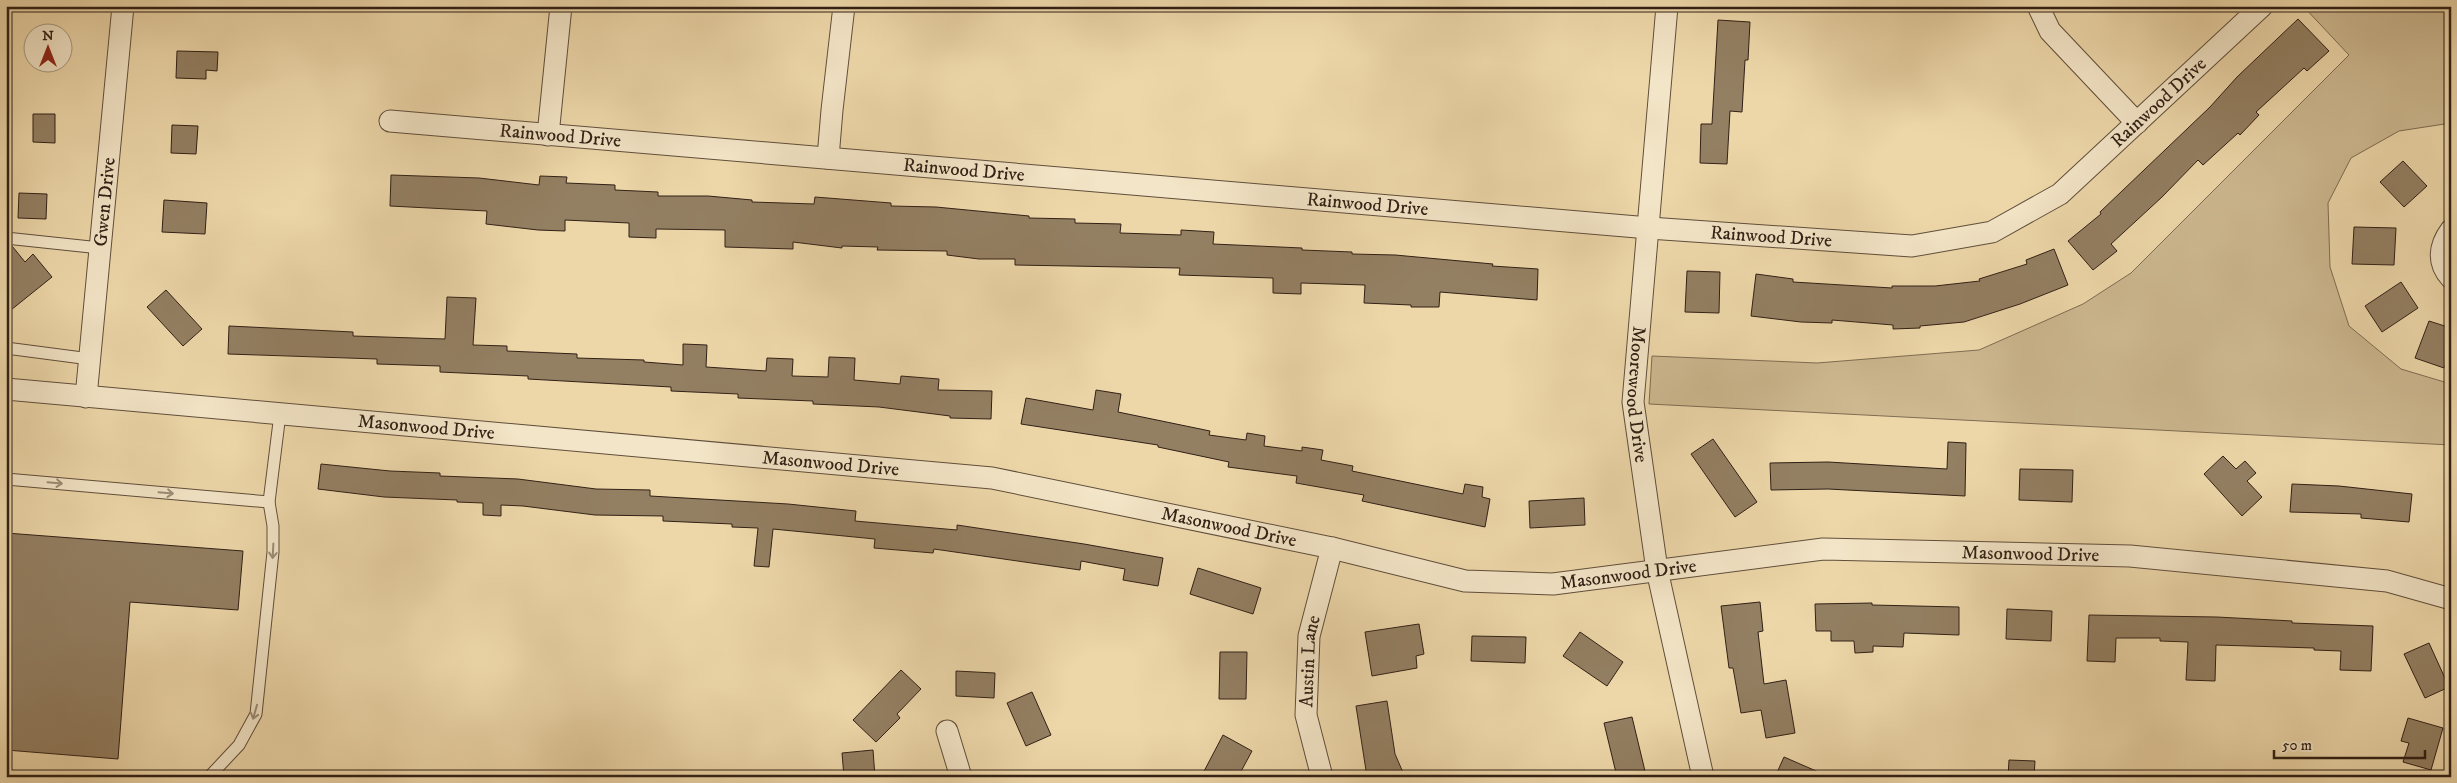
<svg xmlns="http://www.w3.org/2000/svg" width="2457" height="783" font-family="'IM FELL DW Pica',serif">
	<style>
		.green { fill: #cdb890; stroke: #7f6c53 }
		.building { fill: #937f62; stroke: #312016 }
		.lines { fill: none; stroke-linecap: round; stroke-linejoin: round }
		.service-casing { stroke: #604e3b; stroke-width: 13 }
		.minor-casing { stroke: #604e3b; stroke-width: 23 }
		.service { stroke: #f3e5c7; stroke-width: 11 }
		.minor { stroke: #f3e5c7; stroke-width: 21 }
		.oneway { stroke: #9c8c77 }
		.labels { text-anchor: middle; dominant-baseline: central; stroke-width: 4.5; stroke-linejoin: round; paint-order: stroke }
		.street-label { font-size: 19px; fill: #312016; stroke: #f3e5c7 }
	</style>
	<rect width="100%" height="100%" fill="#edd7a9"/>
	<filter id="stains"><feTurbulence type="fractalNoise" baseFrequency=".004" numOctaves="4"/><feColorMatrix values="0 0 0 0 .2 0 0 0 0 .09 0 0 0 0 .02 0 0 0 .5 -.17"/></filter>
	<radialGradient id="worn" r=".72"><stop offset=".6" stop-color="#630" stop-opacity="0"/><stop offset="1" stop-color="#630" stop-opacity=".3"/></radialGradient>
	<polygon class="green" points="2303,6 2451,6 2451,123 2399,131 2351,158 2328,203 2330,267 2349,326 2401,369 2451,384 2451,445 1649,404 1652,356 1817,363 1979,350 2083,304 2131,273 2349,55"/>
	<g class="building">
		<polygon points="2298,19 2329,51 2307,71 2304,68 2256,112 2259,115 2240,135 2238,133 2203,165 2198,160 2162,197 2111,244 2117,251 2093,270 2068,241 2101,214 2100,212 2210,107 2237,77"/>
		<polygon points="1718,20 1750,22 1748,60 1745,60 1742,112 1730,111 1727,164 1700,163 1701,124 1712,124"/>
		<polygon points="177,51 218,52 217,71 206,70 206,79 176,78"/>
		<polygon points="33,114 55,114 55,143 33,142"/>
		<polygon points="172,125 198,126 196,154 171,153"/>
		<polygon points="2403,161 2427,186 2404,207 2380,182"/>
		<polygon points="391,175 479,178 539,185 540,176 567,177 566,183 615,185 615,190 658,192 658,196 708,196 752,200 752,202 814,204 815,197 891,203 891,206 936,207 1029,216 1029,218 1075,219 1075,223 1121,224 1120,233 1181,235 1181,230 1214,232 1213,244 1302,248 1302,250 1352,252 1352,254 1395,255 1493,264 1492,266 1538,269 1537,300 1440,292 1439,307 1411,307 1411,305 1364,303 1365,285 1301,283 1301,294 1273,293 1273,278 1179,275 1180,268 1015,265 1015,259 979,259 947,255 947,251 877,250 878,247 842,246 842,248 793,242 793,249 725,247 725,230 656,229 656,238 629,237 629,223 565,220 565,231 538,230 486,224 487,211 390,206"/>
		<polygon points="19,193 47,194 46,219 18,218"/>
		<polygon points="164,200 207,203 205,234 162,232"/>
		<polygon points="2354,227 2396,228 2394,265 2352,264"/>
		<polygon points="6,246 12,246 25,262 33,254 52,277 6,314"/>
		<polygon points="2054,249 2068,285 2020,304 1964,322 1920,326 1920,328 1893,329 1893,325 1832,320 1832,323 1801,322 1751,316 1756,274 1793,279 1793,282 1892,288 1892,286 1935,286 1980,281 1979,279 2027,264 2026,260"/>
		<polygon points="1687,271 1720,272 1719,313 1685,312"/>
		<polygon points="2401,282 2418,308 2382,332 2365,306"/>
		<polygon points="166,290 202,329 183,346 147,307"/>
		<polygon points="447,297 476,298 473,345 507,346 507,351 577,354 577,358 644,360 644,362 683,365 683,344 707,345 706,367 766,371 767,358 793,359 792,376 828,377 829,357 855,358 854,380 900,384 901,376 939,379 938,390 992,391 991,419 950,418 950,416 879,407 813,404 813,401 738,398 738,394 671,391 671,387 528,379 528,376 440,372 440,366 377,364 377,359 228,354 229,326 353,332 353,336 445,339"/>
		<polygon points="2429,321 2451,328 2451,350 2444,368 2415,358"/>
		<polygon points="1096,390 1121,394 1118,412 1210,431 1209,435 1246,440 1247,433 1265,436 1264,446 1302,451 1302,447 1323,450 1321,460 1353,466 1352,471 1463,494 1465,484 1483,487 1482,497 1490,499 1485,527 1362,501 1364,495 1296,483 1297,476 1228,467 1229,462 1158,447 1158,445 1021,424 1026,398 1093,410"/>
		<polygon points="1713,439 1757,502 1735,517 1691,454"/>
		<polygon points="1948,442 1966,443 1965,496 1828,489 1771,490 1770,463 1828,462 1947,469"/>
		<polygon points="2223,456 2236,469 2245,461 2256,473 2247,481 2262,497 2242,516 2204,474"/>
		<polygon points="321,464 390,471 440,473 440,476 518,479 596,489 650,490 650,496 788,504 856,511 855,521 957,530 957,525 1084,544 1163,558 1158,586 1123,580 1125,569 1081,561 1080,570 934,549 933,553 874,548 875,539 773,529 769,567 754,566 758,528 732,527 732,524 663,521 663,516 595,515 523,506 501,505 501,516 483,515 483,503 457,502 457,500 384,497 318,489"/>
		<polygon points="2020,469 2073,470 2072,502 2019,500"/>
		<polygon points="2292,484 2339,486 2412,494 2409,522 2361,518 2361,514 2290,512"/>
		<polygon points="1584,498 1585,525 1530,528 1529,501"/>
		<polygon points="6,533 243,551 238,610 130,602 118,759 6,750"/>
		<polygon points="1198,568 1261,588 1253,614 1190,594"/>
		<polygon points="1760,602 1763,631 1758,632 1764,684 1786,680 1795,733 1766,738 1761,710 1741,713 1733,668 1729,668 1721,606"/>
		<polygon points="1872,603 1872,605 1959,607 1959,635 1904,633 1903,647 1873,646 1873,652 1855,653 1854,641 1831,641 1831,631 1816,631 1815,604"/>
		<polygon points="2007,609 2052,611 2051,641 2006,639"/>
		<polygon points="2089,615 2217,617 2292,621 2292,623 2373,626 2371,671 2340,670 2341,651 2314,650 2314,648 2216,645 2215,681 2186,680 2188,642 2160,641 2160,638 2116,638 2115,662 2087,661"/>
		<polygon points="1419,624 1424,654 1416,656 1417,668 1372,676 1365,632"/>
		<polygon points="1580,632 1623,662 1607,686 1563,656"/>
		<polygon points="1472,636 1526,637 1525,663 1471,661"/>
		<polygon points="2429,643 2449,687 2425,698 2404,654"/>
		<polygon points="1220,652 1247,652 1246,699 1219,699"/>
		<polygon points="901,670 921,689 897,714 900,718 876,742 853,720"/>
		<polygon points="956,671 995,673 994,698 956,696"/>
		<polygon points="1032,692 1051,735 1026,746 1007,703"/>
		<polygon points="1387,701 1395,754 1405,777 1367,777 1356,706"/>
		<polygon points="1632,717 1645,771 1617,777 1604,723"/>
		<polygon points="2408,718 2443,728 2431,770 2403,762 2409,743 2401,741"/>
		<polygon points="1223,735 1252,751 1238,777 1201,777"/>
		<polygon points="873,750 875,777 844,777 842,753"/>
		<polygon points="1784,757 1830,777 1775,777"/>
		<polygon points="2009,760 2035,761 2034,777 2008,777"/>
	</g>
	<g class="lines">
		<g class="service-casing">
			<g id="service">
				<polyline points="6,238 100,248"/>
				<polyline points="6,348 90,359"/>
				<polyline points="6,479 269,502"/>
				<polyline points="209,777 239,745 256,714 273,552 273,526 269,502 280,414"/>
			</g>
		</g>
		<g class="minor-casing">
			<g id="minor">
				<path id="s1" d="M1667,6l-34,396 24,168 46,207"/>
				<polyline points="2038,6 2050,31 2137,123"/>
				<path id="s2" d="M390,121l1259,107 263,18 80,-14 68,-38 202,-188"/>
				<polyline points="548,135 561,6"/>
				<polyline points="828,158 832,110 844,6"/>
				<path d="M2451,230c-12,16 -14,33 0,48"/>
				<path id="s3" d="M6,389l986,89 340,70 133,33 88,3 270,-35 307,7 257,25 64,18"/>
				<path id="s4" d="M86,397l37,-391"/>
				<polyline points="947,731 961,777"/>
				<path id="s5" d="M1322,777l-16,-62 3,-79 23,-88"/>
			</g>
		</g>
		<use href="#service" class="service"/>
		<use href="#minor" class="minor"/>
	</g>
	<defs><path id="oneway-shaft" d="M-6 0H5M1.5-3L5.5 0L1.5 3" fill="none" stroke-width="1.6" stroke-linecap="round" stroke-linejoin="round" transform="scale(1.25)"/></defs>
	<g class="oneway">
		<use href="#oneway-shaft" transform="translate(55 483) rotate(5)"/>
		<use href="#oneway-shaft" transform="translate(166 493) rotate(5)"/>
		<use href="#oneway-shaft" transform="translate(273 551) rotate(93)"/>
		<use href="#oneway-shaft" transform="translate(255 712) rotate(106)"/>
	</g>
	<g class="labels">
		<g class="street-label">
			<text stroke="none"><textPath href="#s2" startOffset="1821">Rainwood Drive</textPath></text>
			<text stroke="none"><textPath href="#s2" startOffset="171">Rainwood Drive</textPath></text>
			<text stroke="none"><textPath href="#s2" startOffset="576">Rainwood Drive</textPath></text>
			<text stroke="none"><textPath href="#s4" startOffset="196">Gwen Drive</textPath></text>
			<text stroke="none"><textPath href="#s2" startOffset="981">Rainwood Drive</textPath></text>
			<text stroke="none"><textPath href="#s2" startOffset="1386">Rainwood Drive</textPath></text>
			<text stroke="none"><textPath href="#s1" startOffset="390">Moorewood Drive</textPath></text>
			<text stroke="none"><textPath href="#s3" startOffset="422">Masonwood Drive</textPath></text>
			<text stroke="none"><textPath href="#s3" startOffset="828">Masonwood Drive</textPath></text>
			<text stroke="none"><textPath href="#s3" startOffset="1232">Masonwood Drive</textPath></text>
			<text stroke="none"><textPath href="#s3" startOffset="2042">Masonwood Drive</textPath></text>
			<text stroke="none"><textPath href="#s3" startOffset="1638">Masonwood Drive</textPath></text>
			<text stroke="none"><textPath href="#s5" startOffset="118">Austin Lane</textPath></text>
		</g>
	</g>
	<rect width="2457" height="783" fill="none" stroke="#edd7a9" stroke-width="25"/>
	<rect x="8" y="8" width="2442" height="768" fill="none" stroke="#312016" stroke-width="2.5"/>
	<rect x="12" y="12" width="2432" height="758" fill="none" stroke="#312016"/>
	<g transform="translate(48 48)"><circle r="24" fill="#f3e5c7" stroke="#a59680"/>
	<path d="M0-4L9 19L0 12L-9 19Z" fill="#8f2418"/>
	<text y="-8" font-size="14" font-weight="bold" text-anchor="middle" fill="#312016">N</text>
	</g>
	<path d="M2274 750v8h151v-8" fill="none" stroke="#312016" stroke-width="2.5"/>
	<text x="2282" y="750" font-size="15" fill="#312016" stroke="#f3e5c7" stroke-width="4" paint-order="stroke">50 m</text>
	<rect width="100%" height="100%" filter="url(#stains)"/>
	<rect width="100%" height="100%" fill="url(#worn)"/>
</svg>
